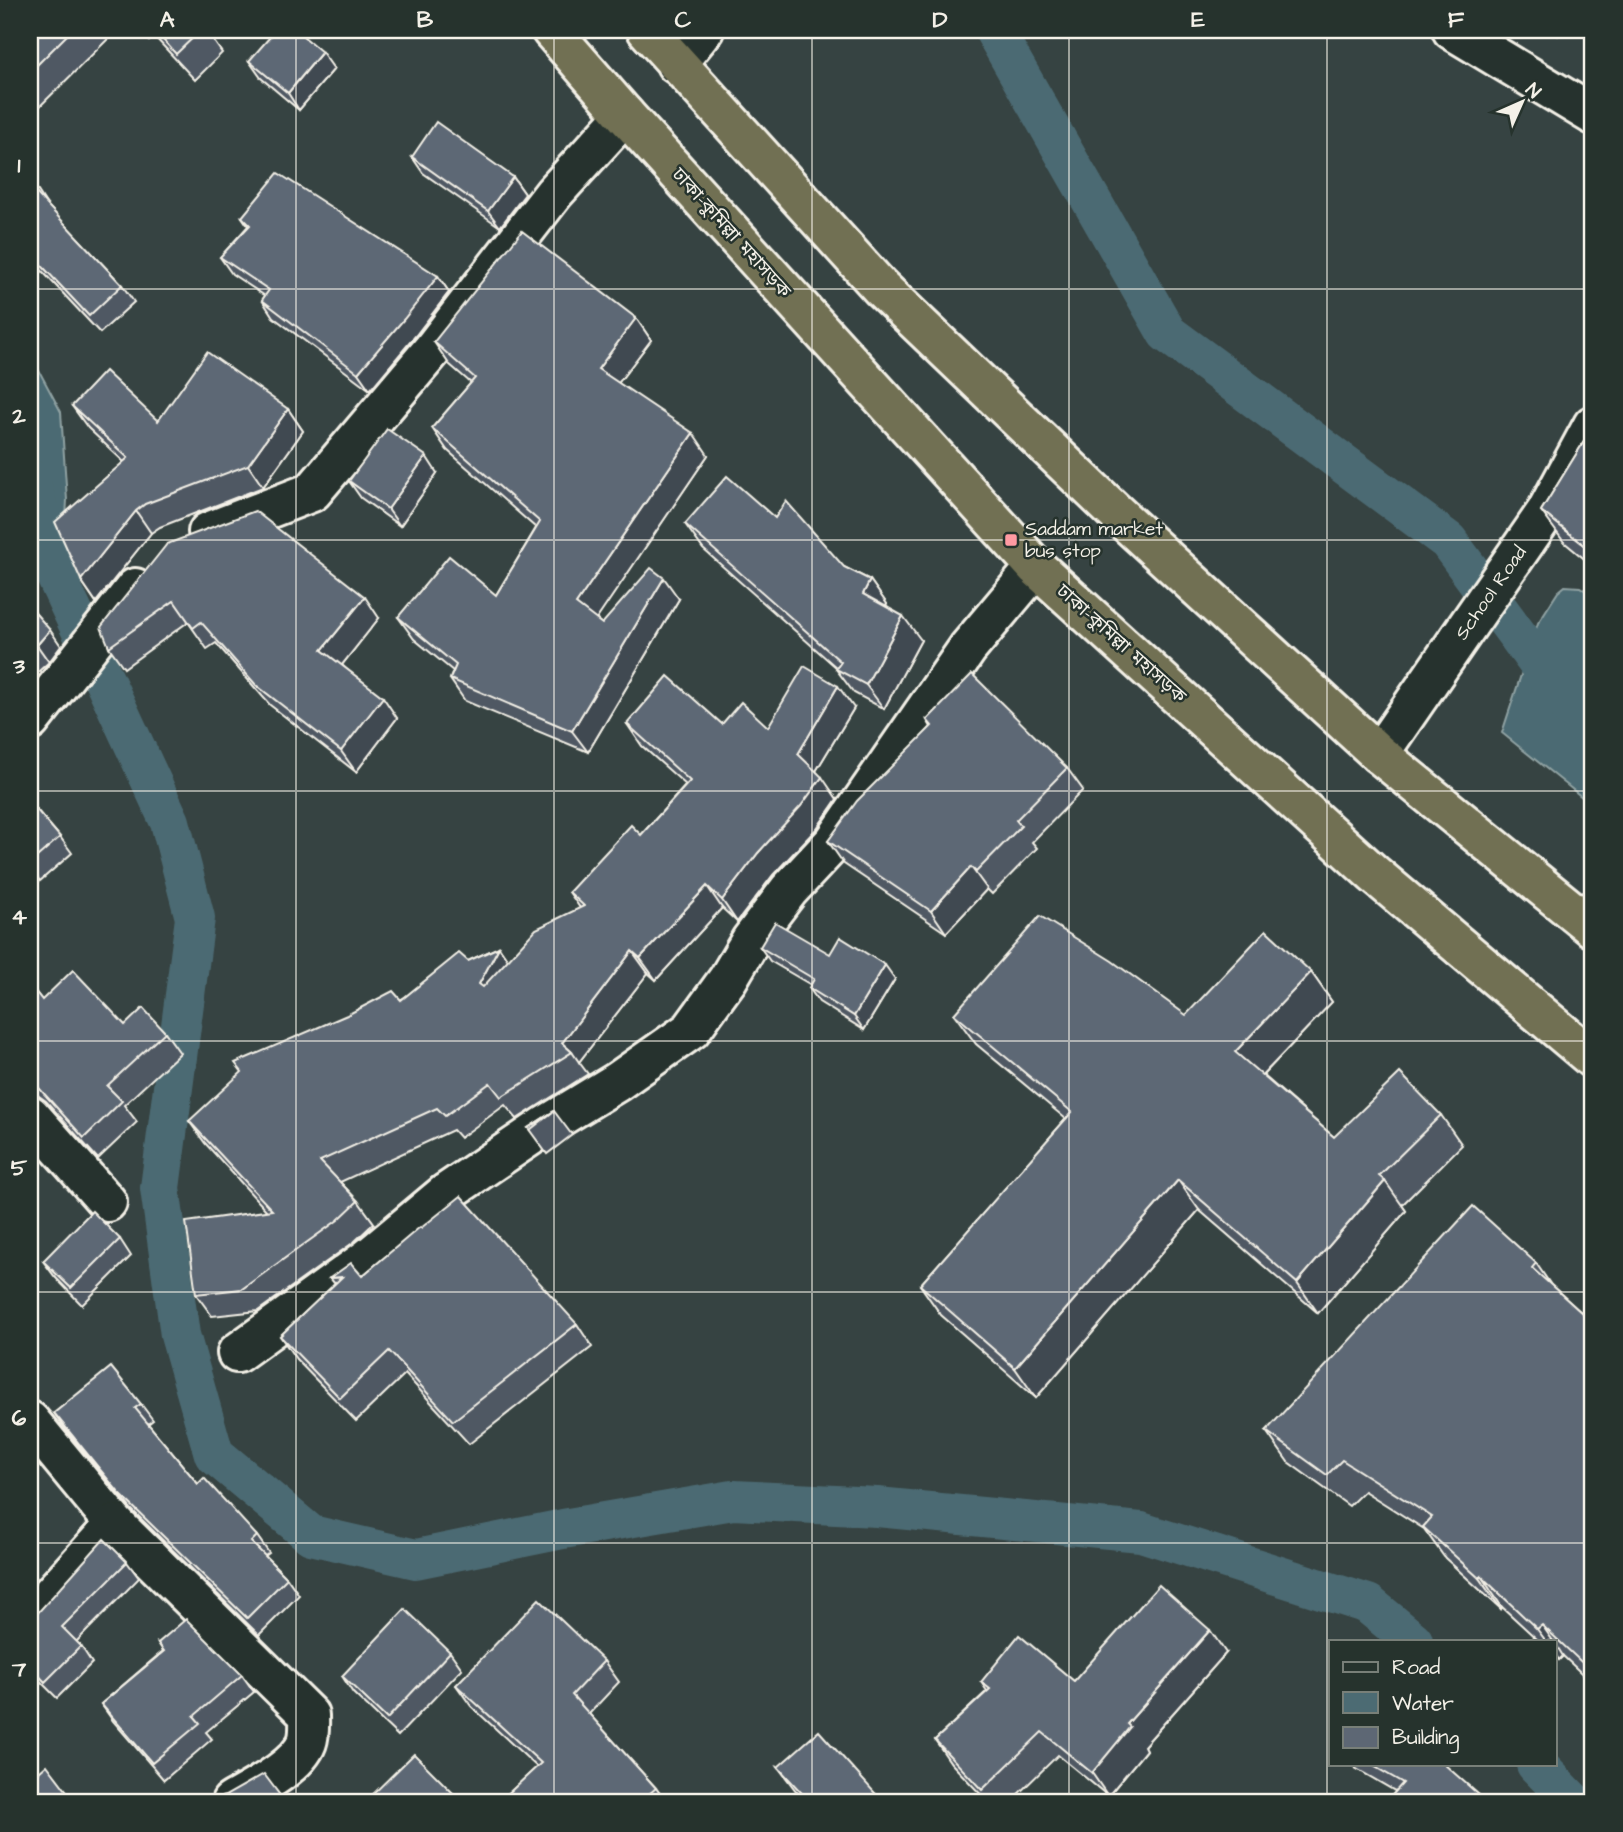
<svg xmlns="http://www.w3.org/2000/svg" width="1623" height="1832" font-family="'Architects Daughter','Noto Sans Bengali',sans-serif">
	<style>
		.water { fill: #4c6b73; stroke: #8fa1a2; stroke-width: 2 }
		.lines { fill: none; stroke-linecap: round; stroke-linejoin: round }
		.canal { stroke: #4c6b73; stroke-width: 40 }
		.minor-casing { stroke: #f4f1e8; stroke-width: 44 }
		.trunk-casing { stroke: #f4f1e8; stroke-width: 44 }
		.minor { stroke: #26332d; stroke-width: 38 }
		.trunk { stroke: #716f52; stroke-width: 38 }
		.wall { fill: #505964; stroke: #f4f1e8; stroke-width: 2 }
		.shaded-wall { fill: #414851; stroke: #f4f1e8; stroke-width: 2 }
		.building { fill: #5d6774; stroke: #f4f1e8; stroke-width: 2 }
		.grid { fill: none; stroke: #f4f1e8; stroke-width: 2; stroke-opacity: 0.55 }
		.poi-dot { fill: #ff9aa2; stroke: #26332d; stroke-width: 2.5 }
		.labels { text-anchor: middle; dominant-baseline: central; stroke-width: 5; stroke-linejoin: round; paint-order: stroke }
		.street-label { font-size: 19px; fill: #f4f1e8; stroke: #26332d }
		.poi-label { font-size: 19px; fill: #f4f1e8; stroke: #26332d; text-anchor: start }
		.neatline { fill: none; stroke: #f4f1e8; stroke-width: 2.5 }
		.grid-label { font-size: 23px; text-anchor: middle; font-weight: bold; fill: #f4f1e8 }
	</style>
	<rect width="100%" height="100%" fill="#364342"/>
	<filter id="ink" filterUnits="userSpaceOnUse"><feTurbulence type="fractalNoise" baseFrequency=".0143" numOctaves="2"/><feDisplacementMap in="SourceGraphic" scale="14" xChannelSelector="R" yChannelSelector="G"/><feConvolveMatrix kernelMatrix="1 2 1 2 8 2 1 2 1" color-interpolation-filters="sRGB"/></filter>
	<g filter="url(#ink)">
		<g class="water">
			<polygon points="30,354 61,412 67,500 64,555 33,588 30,585"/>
			<polygon points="1565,586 1580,587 1593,596 1593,806 1502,733 1538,623 1558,592"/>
		</g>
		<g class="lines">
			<g class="canal">
				<polyline points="994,30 1167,333 1448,541 1593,738"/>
				<polyline points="30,479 56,576 170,822 195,918 160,1188 180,1335 214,1454 311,1535 416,1559 563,1529 733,1500 877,1507 1141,1532 1368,1604 1413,1641"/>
				<polyline points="1536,1764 1573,1802"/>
			</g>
			<g class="minor-casing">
				<g id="minor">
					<polyline points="1452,30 1593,115"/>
					<polyline points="676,64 704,30"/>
					<polyline points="208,532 312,492 433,349 554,193 625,115"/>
					<polyline points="30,721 135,588"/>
					<polyline points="1379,754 1546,512 1593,425"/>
					<polyline points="30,1115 107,1202"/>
					<polyline points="237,1353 367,1259 446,1193 545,1126 617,1082 691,1030 728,979 751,940 789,890 834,842 968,648 1036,567"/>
					<path d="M30,1421l85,103 194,191c0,8 1,19 -2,27 -9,25 -54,47 -76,60"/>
					<polyline points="30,1618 115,1524"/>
				</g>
			</g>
			<g class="trunk-casing">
				<g id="trunk">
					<polyline points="551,30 625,115 1036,567 1374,874 1593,1059"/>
					<polyline points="647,30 880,287 1113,510 1379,754 1593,928"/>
				</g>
			</g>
			<use href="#minor" class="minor"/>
			<use href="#trunk" class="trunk"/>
		</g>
		<g class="wall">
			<polygon points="30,30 117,30 30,116"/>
			<polygon points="138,30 206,30 222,53 195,80 154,36 149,41"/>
			<polygon points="249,61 334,69 299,110 261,78"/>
			<polygon points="412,157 513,177 525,194 500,227 423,173"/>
			<polygon points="30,181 36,188 47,205 122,285 134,302 100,333 30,258"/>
			<polygon points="242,217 438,276 449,292 416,335 370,390 273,317 262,300 265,296 232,274 220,257 248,226"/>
			<polygon points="636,318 651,340 618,383 708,455 596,619 602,624 679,599 588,752 465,701 450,679 453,671 414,639 398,617 496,595 536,528 447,450 432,428 471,383 449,364 434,342"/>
			<polygon points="72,406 158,421 288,409 303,431 263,487 160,527 151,533 96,602 81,580 124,462 88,428"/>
			<polygon points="1593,427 1593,566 1564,542 1541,511"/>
			<polygon points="437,473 400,526 361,498 349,481"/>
			<polygon points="775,518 844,567 870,580 887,604 886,606 921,640 884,709 854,693 836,669 837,668 703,549 685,524"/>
			<polygon points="167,544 379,618 342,665 397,718 356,772 270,705 216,643 207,649 188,622 124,668 109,647"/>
			<polygon points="30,607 61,646 49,662 30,679"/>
			<polygon points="854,708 816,771 837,799 817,828 773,875 737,922 722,908 656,980 648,973 579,1062 588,1074 517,1119 505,1105 460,1138 453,1130 340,1182 358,1201 374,1223 354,1242 258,1311 212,1316 196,1294 267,1211 205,1143 189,1121 468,961 499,947 508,960 580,908 569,892 641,835 686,785 642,746 627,724 722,724 768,727"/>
			<polygon points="927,720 1067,768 1083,790 1032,842 1037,848 992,894 987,889 946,933 844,864 828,841 931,727"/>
			<polygon points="30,802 60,837 72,853 40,881 30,869"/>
			<polygon points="760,947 830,954 895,979 864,1030 819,1002 809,988 811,985 770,961"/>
			<polygon points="1311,972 1332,1002 1263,1075 1334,1137 1441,1115 1462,1145 1402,1205 1406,1211 1318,1313 1199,1210 1036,1398 941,1315 920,1285 1066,1119 976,1044 954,1014 1186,1015"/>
			<polygon points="30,985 42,1000 125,1025 165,1032 180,1053 124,1105 137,1122 98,1159 46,1101 36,1094 30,1094"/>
			<polygon points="554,1111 572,1135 547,1154 528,1128"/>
			<polygon points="421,1228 577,1324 592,1347 469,1444 405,1374 356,1421 296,1359 280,1336 335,1284 330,1278 362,1276"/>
			<polygon points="120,1239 131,1256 82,1305 55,1277 43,1261"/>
			<polygon points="1536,1263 1551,1285 1593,1323 1593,1684 1563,1656 1559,1660 1555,1656 1555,1641 1539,1641 1502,1607 1501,1609 1445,1558 1424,1529 1364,1491 1349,1506 1288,1462 1266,1431"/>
			<polygon points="141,1404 153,1420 148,1424 198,1484 257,1536 269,1553 265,1556 287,1578 299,1595 259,1635 131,1509 66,1430 54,1413"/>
			<polygon points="127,1562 139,1578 76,1642 81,1646 92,1663 57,1698 30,1671 30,1619"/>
			<polygon points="158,1643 242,1675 254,1692 206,1732 212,1739 164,1780 113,1721 101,1704 163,1651"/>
			<polygon points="450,1652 462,1669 398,1736 353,1693 342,1676"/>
			<polygon points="1226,1653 1144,1746 1146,1750 1108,1796 1058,1755 1010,1802 988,1802 951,1763 935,1740 987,1691 981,1682 1074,1681"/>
			<polygon points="604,1661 619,1682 589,1714 656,1788 666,1802 499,1802 537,1767 471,1706 456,1685"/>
			<polygon points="1352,1764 1444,1764 1395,1791 1355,1768"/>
			<polygon points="778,1767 883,1802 805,1802 796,1791"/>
		</g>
		<g class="shaded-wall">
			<polygon points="1555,30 1561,30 1558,35"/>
			<polygon points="322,52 334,69 299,110 288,93"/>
			<polygon points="513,177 525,194 500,227 488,211"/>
			<polygon points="438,276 449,292 416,335 370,390 358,373"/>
			<polygon points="636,318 651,340 613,390 598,369"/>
			<polygon points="288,409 303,431 263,487 248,465"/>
			<polygon points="693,433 708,455 592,626 576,604"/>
			<polygon points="426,456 437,473 400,526 388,509"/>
			<polygon points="136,511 151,533 96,602 81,580"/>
			<polygon points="664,578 679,599 588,752 572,731"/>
			<polygon points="870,580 887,604 880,618 863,594"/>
			<polygon points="365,597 379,618 337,671 322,650"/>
			<polygon points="903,616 921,640 884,709 866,685"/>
			<polygon points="50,630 61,646 49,662 37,645"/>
			<polygon points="838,686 854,708 813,776 798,754"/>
			<polygon points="383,697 397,718 356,772 341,751"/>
			<polygon points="822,777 837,799 817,828 773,875 737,922 722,900 758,853"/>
			<polygon points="971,867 987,889 946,933 931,911"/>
			<polygon points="707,886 722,908 656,980 640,958"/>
			<polygon points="499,947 514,969 495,1006 479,984"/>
			<polygon points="632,951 648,973 579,1062 572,1052 562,1043"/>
			<polygon points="885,965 895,979 864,1030 854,1016"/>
			<polygon points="1311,972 1332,1002 1256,1082 1235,1052"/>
			<polygon points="1178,1180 1199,1210 1036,1398 1015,1368"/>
			<polygon points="1385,1181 1406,1211 1318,1313 1297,1283"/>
			<polygon points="1481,1576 1502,1607 1501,1609 1479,1578"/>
			<polygon points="1542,1625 1553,1641 1546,1641 1537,1629"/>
			<polygon points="1210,1630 1226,1653 1144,1746 1146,1750 1108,1796 1092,1773 1127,1724"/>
			<polygon points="1555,1643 1563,1656 1559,1660 1555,1654"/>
		</g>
		<g class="building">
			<polygon points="30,30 72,30 30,72"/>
			<polygon points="154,30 201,30 176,54"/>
			<polygon points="276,30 296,30 322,52 288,93 249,61"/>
			<polygon points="436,122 513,177 488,211 412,157"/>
			<polygon points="278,173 438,276 404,319 358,373 262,300 269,290 220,257 250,225 242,217"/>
			<polygon points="30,181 36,188 34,191 122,285 89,316 30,253"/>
			<polygon points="522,231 636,318 598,369 693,433 576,604 602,624 651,568 664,578 572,731 450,679 456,665 398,617 449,556 496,595 540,522 432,428 475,378 434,342"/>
			<polygon points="207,352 288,409 248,465 145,504 136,511 81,580 55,522 128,458 72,406 105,371 158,421"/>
			<polygon points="1593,427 1593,552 1541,511"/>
			<polygon points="387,429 426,456 388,509 349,481"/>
			<polygon points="727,476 775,518 786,501 844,567 870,580 863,594 903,616 866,685 836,669 841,662 685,524"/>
			<polygon points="255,511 365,597 322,650 383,697 341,751 256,685 201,622 193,628 174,601 109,647 101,627 167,544"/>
			<polygon points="30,607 50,630 37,645 30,652"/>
			<polygon points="804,666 838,686 798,754 822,777 801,806 758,853 722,900 707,886 640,958 632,951 562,1043 572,1052 501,1097 490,1083 445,1116 437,1108 320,1161 358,1201 338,1220 242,1289 196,1294 186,1222 272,1210 189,1121 242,1072 235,1063 347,1015 393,991 401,1000 459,953 468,961 499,947 479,984 483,987 536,929 584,906 569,892 631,825 641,835 690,781 627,724 668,676 722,724 741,702 768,727"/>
			<polygon points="972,674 1067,768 1016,820 1021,826 976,872 971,867 931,911 828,841 857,801 932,726 927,720"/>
			<polygon points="30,802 60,837 30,863"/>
			<polygon points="1040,916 1112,961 1186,1015 1266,930 1311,972 1235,1052 1334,1137 1400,1073 1441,1115 1379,1176 1385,1181 1297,1283 1178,1180 1015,1368 920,1285 1072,1112 954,1014"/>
			<polygon points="775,922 830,954 840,937 885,965 854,1016 809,988 814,979 760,947"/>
			<polygon points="73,970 125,1025 143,1008 165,1032 107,1086 122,1101 84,1138 30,1078 30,985 42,1000"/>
			<polygon points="554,1111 530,1130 528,1128"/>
			<polygon points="461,1196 577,1324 453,1421 389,1351 340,1398 280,1336 342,1277 330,1278 351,1263 362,1276 420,1227 421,1228"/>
			<polygon points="1473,1206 1536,1263 1532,1268 1593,1323 1593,1673 1542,1625 1537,1629 1481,1576 1479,1578 1423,1527 1432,1517 1342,1460 1327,1475 1266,1431"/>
			<polygon points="92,1211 120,1239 71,1288 43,1261"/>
			<polygon points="111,1367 141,1404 135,1408 198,1484 204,1478 257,1536 251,1542 287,1578 247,1618 119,1493 54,1413"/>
			<polygon points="104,1539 127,1562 62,1627 81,1646 45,1682 30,1666 30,1619 35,1616"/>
			<polygon points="1159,1585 1210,1630 1127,1724 1130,1727 1092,1773 1042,1732 982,1790 935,1740 990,1689 981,1682 1019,1635 1074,1681"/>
			<polygon points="539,1599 604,1661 572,1695 656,1788 640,1802 499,1802 541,1763 456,1685"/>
			<polygon points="405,1609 450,1652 387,1719 342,1676"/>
			<polygon points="186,1619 242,1675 194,1716 200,1723 152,1763 101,1704 164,1651 158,1643"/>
			<polygon points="819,1731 883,1802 810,1802 778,1767"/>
			<polygon points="414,1754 462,1802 370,1802 367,1800"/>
			<polygon points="1370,1764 1444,1764 1487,1802 1386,1802 1403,1783"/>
			<polygon points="47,1765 75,1802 30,1802 30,1780"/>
			<polygon points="264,1774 285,1802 200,1802 206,1797 214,1799 225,1796"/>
		</g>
	</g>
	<path class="grid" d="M296,30v1772M554,30v1772M812,30v1772M1069,30v1772M1327,30v1772M30,289h1563M30,540h1563M30,791h1563M30,1041h1563M30,1292h1563M30,1543h1563"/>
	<rect class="poi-dot" x="1004" y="533" width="14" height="14" rx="3.5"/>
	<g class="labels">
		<g class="street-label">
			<text transform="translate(731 233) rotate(48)">ঢাকা–কুমিল্লা মহাসড়ক</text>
			<text transform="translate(1491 593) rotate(-55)">School Road</text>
			<text transform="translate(1121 644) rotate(42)">ঢাকা–কুমিল্লা মহাসড়ক</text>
		</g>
		<g class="poi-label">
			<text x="1025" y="529">Saddam market<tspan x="1025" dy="22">bus stop</tspan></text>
		</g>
	</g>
	<rect width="1623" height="1832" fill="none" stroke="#26332d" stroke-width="77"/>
	<rect x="1329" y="1640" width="228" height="126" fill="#26332d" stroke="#787f78" stroke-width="2"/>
	<rect x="1343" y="1662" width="35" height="10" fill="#26332d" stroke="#787f78" stroke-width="2"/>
	<text x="1392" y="1674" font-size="21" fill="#f4f1e8">Road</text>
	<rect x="1343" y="1692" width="35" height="21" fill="#4c6b73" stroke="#787f78" stroke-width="2"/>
	<text x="1392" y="1710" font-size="21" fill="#f4f1e8">Water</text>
	<rect x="1343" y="1727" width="35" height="21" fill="#5d6774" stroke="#787f78" stroke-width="2"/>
	<text x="1392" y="1744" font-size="21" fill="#f4f1e8">Building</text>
	<g transform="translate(1522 102) rotate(45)" stroke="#26332d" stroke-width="5" paint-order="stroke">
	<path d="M0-5L12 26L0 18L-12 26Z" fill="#f4f1e8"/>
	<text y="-10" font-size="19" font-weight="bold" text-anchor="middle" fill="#f4f1e8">N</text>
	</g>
	<rect x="38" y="38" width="1546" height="1756" class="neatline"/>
	<g class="grid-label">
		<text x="167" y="27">A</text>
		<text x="425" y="27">B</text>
		<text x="683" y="27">C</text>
		<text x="940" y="27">D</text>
		<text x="1198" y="27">E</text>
		<text x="1456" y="27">F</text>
		<text x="19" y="172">1</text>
		<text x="19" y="423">2</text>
		<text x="19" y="673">3</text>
		<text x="19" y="924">4</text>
		<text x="19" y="1175">5</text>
		<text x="19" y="1425">6</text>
		<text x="19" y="1676">7</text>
	</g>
</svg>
